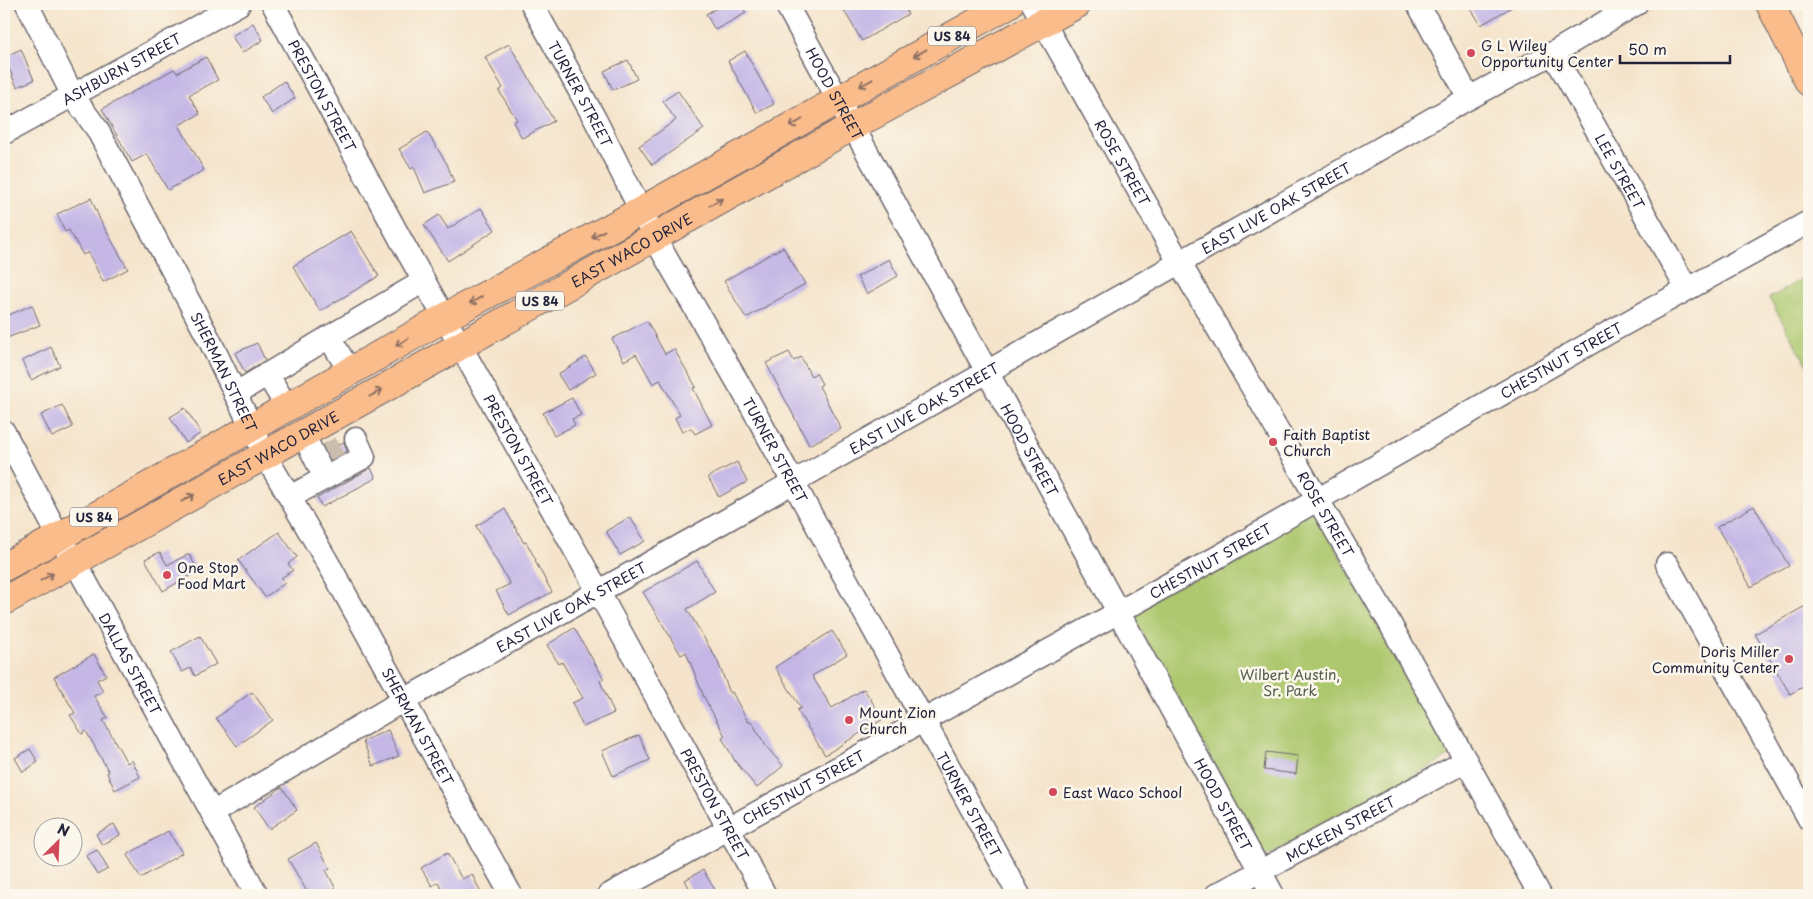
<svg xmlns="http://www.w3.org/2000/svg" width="1813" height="899" font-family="'Playpen Sans',sans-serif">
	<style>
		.green { fill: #adc86e; stroke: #687554 }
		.building { fill: #c4b7e6 }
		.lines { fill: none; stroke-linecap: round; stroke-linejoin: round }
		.minor-tunnel { stroke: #cbbdae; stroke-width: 22; stroke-dasharray: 22 11; stroke-linecap: butt }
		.minor-casing { stroke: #6c666d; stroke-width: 25 }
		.major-casing { stroke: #6c666d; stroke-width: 30 }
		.minor { stroke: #fff; stroke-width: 22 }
		.major { stroke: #fabc8b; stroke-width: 28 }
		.oneway { stroke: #8e6f63 }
		.poi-dot { fill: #d1495b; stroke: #fbf7ec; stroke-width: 2 }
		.labels { text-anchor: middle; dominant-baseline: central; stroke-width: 5; stroke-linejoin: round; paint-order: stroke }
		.shield { fill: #fbf7ec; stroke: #636270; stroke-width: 1 }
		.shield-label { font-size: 12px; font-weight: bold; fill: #22223b }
		.poi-label { font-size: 14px; fill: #22223b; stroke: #fbf7ec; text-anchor: start }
		.street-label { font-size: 14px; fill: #22223b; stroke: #fbf7ec }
		.park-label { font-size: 14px; fill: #535c4d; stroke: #fbf7ec }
	</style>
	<rect width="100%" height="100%" fill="#fbf7ec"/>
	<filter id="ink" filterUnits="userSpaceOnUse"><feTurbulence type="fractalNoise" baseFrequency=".02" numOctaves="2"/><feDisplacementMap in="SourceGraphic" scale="10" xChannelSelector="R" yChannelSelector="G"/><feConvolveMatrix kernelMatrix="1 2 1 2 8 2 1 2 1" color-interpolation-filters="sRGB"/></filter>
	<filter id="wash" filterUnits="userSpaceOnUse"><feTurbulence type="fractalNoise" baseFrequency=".0096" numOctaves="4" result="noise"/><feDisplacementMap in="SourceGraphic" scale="20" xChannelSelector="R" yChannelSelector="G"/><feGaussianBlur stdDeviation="1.12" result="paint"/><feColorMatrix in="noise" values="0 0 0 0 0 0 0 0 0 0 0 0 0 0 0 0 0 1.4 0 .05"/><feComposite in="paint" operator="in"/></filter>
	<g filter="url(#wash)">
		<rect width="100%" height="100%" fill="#f5e4cb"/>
		<g class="green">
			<polygon points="1809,275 1809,369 1769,298"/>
			<polygon points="1313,508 1451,755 1266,857 1129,609"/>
		</g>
		<g id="blocks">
			<g class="building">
				<polygon points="724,4 741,4 746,13 715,30 706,14"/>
				<polygon points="851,4 902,4 908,14 862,41 843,9"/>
				<polygon points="1468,4 1517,4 1481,25"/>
				<polygon points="253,23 263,40 242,53 232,36"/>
				<polygon points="509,44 554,121 522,138 513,122 517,120 499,91 503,88 485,57"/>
				<polygon points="21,49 34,80 17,87 4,57"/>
				<polygon points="745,51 774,104 757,113 728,61"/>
				<polygon points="206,57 218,80 189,95 200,114 179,125 204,170 168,190 147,154 132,162 102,109 174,69 177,73"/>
				<polygon points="628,60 637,79 613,90 604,71"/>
				<polygon points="284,81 295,98 272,114 261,97"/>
				<polygon points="678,91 704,129 652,165 639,146 676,120 663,101"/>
				<polygon points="427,132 447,164 454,182 425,193 414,167 411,169 399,149"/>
				<polygon points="91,198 100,220 128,269 103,282 88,252 83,255 69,230 65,232 57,214"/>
				<polygon points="481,208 495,230 448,261 424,225 439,215 448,229"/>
				<polygon points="351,231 379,276 320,311 293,266"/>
				<polygon points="783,247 805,284 746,318 724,281"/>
				<polygon points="889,259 898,276 867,294 857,277"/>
				<polygon points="32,305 40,325 7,338 4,332 4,317"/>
				<polygon points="647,321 665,354 674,349 696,387 693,388 712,425 695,434 691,428 682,432 675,418 680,415 660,380 653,384 636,354 624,361 612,339"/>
				<polygon points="257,343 265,360 245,373 235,353"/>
				<polygon points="51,347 60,366 31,380 22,361"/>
				<polygon points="789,352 794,361 801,357 811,376 816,373 822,384 819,386 841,429 809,445 766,363"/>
				<polygon points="586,357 596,373 568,390 558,374"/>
				<polygon points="572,398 581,415 572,419 575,425 554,436 543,413"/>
				<polygon points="62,405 73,427 52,437 41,415"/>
				<polygon points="185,408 201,433 186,443 170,417"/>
				<polygon points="344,442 347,451 331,460 326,451"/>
				<polygon points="737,462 747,482 719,497 708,477"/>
				<polygon points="371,468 376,478 322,507 317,498"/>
				<polygon points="1754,506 1789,566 1751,587 1717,527"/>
				<polygon points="505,509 524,543 526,542 536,560 535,561 552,592 509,615 496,591 510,584 476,526"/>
				<polygon points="630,517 645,541 620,555 606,531"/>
				<polygon points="279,532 297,557 288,564 293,570 281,578 285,583 265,597 238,560"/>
				<polygon points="160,552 167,565 189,554 198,571 163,591 145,559"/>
				<polygon points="697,561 715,592 687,609 717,660 730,693 732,692 748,722 751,721 766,746 783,766 757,788 735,761 722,738 725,736 704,697 686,652 681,655 643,592"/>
				<polygon points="1809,604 1809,684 1790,694 1755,634"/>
				<polygon points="574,628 604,679 600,681 614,713 583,727 572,703 583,698 562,662 559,664 547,645"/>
				<polygon points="832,631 847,654 812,676 832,708 864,689 883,719 825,755 797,710 801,708 775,667"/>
				<polygon points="200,636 216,664 195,676 191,668 182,672 171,652"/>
				<polygon points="94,654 106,675 97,680 103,691 94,696 108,718 103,720 127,763 132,760 140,777 115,790 107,773 109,772 86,731 82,734 70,715 75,713 54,677"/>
				<polygon points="252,692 273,720 237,746 216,718"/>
				<polygon points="388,730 399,756 373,766 363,741"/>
				<polygon points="639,735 650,760 613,776 602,751"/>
				<polygon points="30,749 38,762 23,772 15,758"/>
				<polygon points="1266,752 1298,756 1296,774 1264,770"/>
				<polygon points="282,787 297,810 269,829 254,807"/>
				<polygon points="114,824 120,835 102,845 96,834"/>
				<polygon points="168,831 182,853 141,878 127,855"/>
				<polygon points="316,843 330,868 326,870 339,895 309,895 288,859"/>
				<polygon points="97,850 108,869 97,875 86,856"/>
				<polygon points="447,853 462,879 472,874 482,895 445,895 438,882 432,886 421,868"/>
				<polygon points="703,870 718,895 693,895 685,880"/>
			</g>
		</g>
	</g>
	<g filter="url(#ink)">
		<use href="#blocks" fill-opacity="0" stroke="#6c666d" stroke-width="1"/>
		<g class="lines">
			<polyline class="minor-tunnel" points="321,458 351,441"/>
			<g class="minor-casing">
				<g id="minor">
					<path id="s1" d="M27,4l46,92 24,33 112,210 56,116 67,115 179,325"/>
					<path id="s2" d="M273,4l129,238 196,349 167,304"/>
					<path id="s3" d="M532,4l64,117 58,116 98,170 267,488"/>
					<path id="s4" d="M786,4l487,891"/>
					<path id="s5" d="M1033,4l146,258 209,358 152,275"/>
					<polyline points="1418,4 1469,98"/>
					<path id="s6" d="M1553,53l134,236"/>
					<path id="s7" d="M4,133l235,-129"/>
					<polyline points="350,372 329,337 424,281"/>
					<polyline points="267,374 287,407"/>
					<polyline points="235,394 329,337"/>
					<path id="s8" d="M4,432l55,105 16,25 182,333"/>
					<polyline points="325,478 364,457 356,439"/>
					<polyline points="290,497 325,478 303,434"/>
					<polyline points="1667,564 1809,819"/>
					<path id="s9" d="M212,813l192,-113 312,-174 753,-428 84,-45 83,-49"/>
					<path id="s10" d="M609,895l607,-337 392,-225 201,-111"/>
					<path id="s11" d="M1216,895l250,-134"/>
				</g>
			</g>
			<g class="major-casing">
				<g id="major">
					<polyline points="1770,4 1809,82"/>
					<polyline points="4,567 59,537 444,318 641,211 1009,4"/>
					<path id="s12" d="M4,601l849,-475 224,-122"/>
				</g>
			</g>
			<use href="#minor" class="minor"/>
			<use href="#major" class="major"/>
		</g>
		<defs><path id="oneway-shaft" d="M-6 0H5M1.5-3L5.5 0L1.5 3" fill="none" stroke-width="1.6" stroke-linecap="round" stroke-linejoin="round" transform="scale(1.25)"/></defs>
		<g class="oneway">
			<use href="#oneway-shaft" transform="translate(920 53) rotate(151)"/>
			<use href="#oneway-shaft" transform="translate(866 83) rotate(151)"/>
			<use href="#oneway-shaft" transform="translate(796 123) rotate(150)"/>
			<use href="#oneway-shaft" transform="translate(716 202) rotate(-29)"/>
			<use href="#oneway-shaft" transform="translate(598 234) rotate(151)"/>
			<use href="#oneway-shaft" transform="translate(476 300) rotate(151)"/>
			<use href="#oneway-shaft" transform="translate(402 342) rotate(150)"/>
			<use href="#oneway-shaft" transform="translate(376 393) rotate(-29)"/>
			<use href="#oneway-shaft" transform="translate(188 498) rotate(-29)"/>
			<use href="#oneway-shaft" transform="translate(47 577) rotate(-29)"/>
		</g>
	</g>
	<g class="poi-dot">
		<circle cx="1471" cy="53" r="5"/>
		<circle cx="1273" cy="442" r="5"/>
		<circle cx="167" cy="575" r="5"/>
		<circle cx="1789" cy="659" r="5"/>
		<circle cx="849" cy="720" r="5"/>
		<circle cx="1053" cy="792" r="5"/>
	</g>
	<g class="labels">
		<g class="shield">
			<rect x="928" y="26.5" width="48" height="19" rx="4"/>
			<rect x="516" y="291.5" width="48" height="19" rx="4"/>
			<rect x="70" y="507.5" width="48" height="19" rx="4"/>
		</g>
		<g class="shield-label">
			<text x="952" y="36">US 84</text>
			<text x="540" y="301">US 84</text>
			<text x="94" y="517">US 84</text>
		</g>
		<g class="poi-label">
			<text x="1481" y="45">G L Wiley<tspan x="1481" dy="16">Opportunity Center</tspan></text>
			<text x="1283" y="434">Faith Baptist<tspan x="1283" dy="16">Church</tspan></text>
			<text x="177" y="567">One Stop<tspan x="177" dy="16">Food Mart</tspan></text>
			<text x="1779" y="651" text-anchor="end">Doris Miller<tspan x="1779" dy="16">Community Center</tspan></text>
			<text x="859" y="712">Mount Zion<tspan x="859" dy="16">Church</tspan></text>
			<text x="1063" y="792">East Waco School</text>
		</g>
		<g class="street-label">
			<text stroke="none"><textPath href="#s7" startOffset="134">ASHBURN STREET</textPath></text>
			<text stroke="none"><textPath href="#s3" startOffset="102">TURNER STREET</textPath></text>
			<text stroke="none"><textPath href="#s4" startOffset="102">HOOD STREET</textPath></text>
			<text stroke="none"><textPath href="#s2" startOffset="104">PRESTON STREET</textPath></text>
			<text stroke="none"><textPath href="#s5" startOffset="182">ROSE STREET</textPath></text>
			<text stroke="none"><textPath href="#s6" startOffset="136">LEE STREET</textPath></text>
			<text stroke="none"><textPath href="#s9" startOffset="1224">EAST LIVE OAK STREET</textPath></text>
			<text stroke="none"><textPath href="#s12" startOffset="719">EAST WACO DRIVE</textPath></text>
			<text stroke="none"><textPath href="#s10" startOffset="1092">CHESTNUT STREET</textPath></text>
			<text stroke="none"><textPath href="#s1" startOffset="418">SHERMAN STREET</textPath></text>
			<text stroke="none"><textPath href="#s9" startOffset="819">EAST LIVE OAK STREET</textPath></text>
			<text stroke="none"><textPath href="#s12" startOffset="314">EAST WACO DRIVE</textPath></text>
			<text stroke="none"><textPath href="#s2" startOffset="509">PRESTON STREET</textPath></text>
			<text stroke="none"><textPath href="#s4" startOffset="508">HOOD STREET</textPath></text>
			<text stroke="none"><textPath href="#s3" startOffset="508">TURNER STREET</textPath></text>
			<text stroke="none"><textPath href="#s5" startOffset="588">ROSE STREET</textPath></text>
			<text stroke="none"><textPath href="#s10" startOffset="688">CHESTNUT STREET</textPath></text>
			<text stroke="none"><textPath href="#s9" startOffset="414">EAST LIVE OAK STREET</textPath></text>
			<text stroke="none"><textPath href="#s8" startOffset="264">DALLAS STREET</textPath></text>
			<text stroke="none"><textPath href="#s1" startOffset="822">SHERMAN STREET</textPath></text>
			<text stroke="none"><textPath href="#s10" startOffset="222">CHESTNUT STREET</textPath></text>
			<text stroke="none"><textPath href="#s2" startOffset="914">PRESTON STREET</textPath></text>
			<text stroke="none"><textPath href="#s3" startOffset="912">TURNER STREET</textPath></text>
			<text stroke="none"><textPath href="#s4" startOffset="912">HOOD STREET</textPath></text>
			<text stroke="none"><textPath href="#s11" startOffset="141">MCKEEN STREET</textPath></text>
		</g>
		<g class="park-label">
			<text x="1290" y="674">Wilbert Austin,<tspan x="1290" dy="16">Sr. Park</tspan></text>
		</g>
	</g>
	<rect width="1813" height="899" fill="none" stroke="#fbf7ec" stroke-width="20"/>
	<g transform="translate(58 842) rotate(24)"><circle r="24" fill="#fbf7ec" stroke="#a4a2a5"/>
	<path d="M0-4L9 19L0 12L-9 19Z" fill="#d1495b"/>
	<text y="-8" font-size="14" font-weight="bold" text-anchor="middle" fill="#22223b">N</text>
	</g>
	<path d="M1620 55v8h110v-8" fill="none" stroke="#22223b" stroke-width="2.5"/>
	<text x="1628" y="55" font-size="15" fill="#22223b" stroke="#fbf7ec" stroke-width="4" paint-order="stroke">50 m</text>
</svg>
